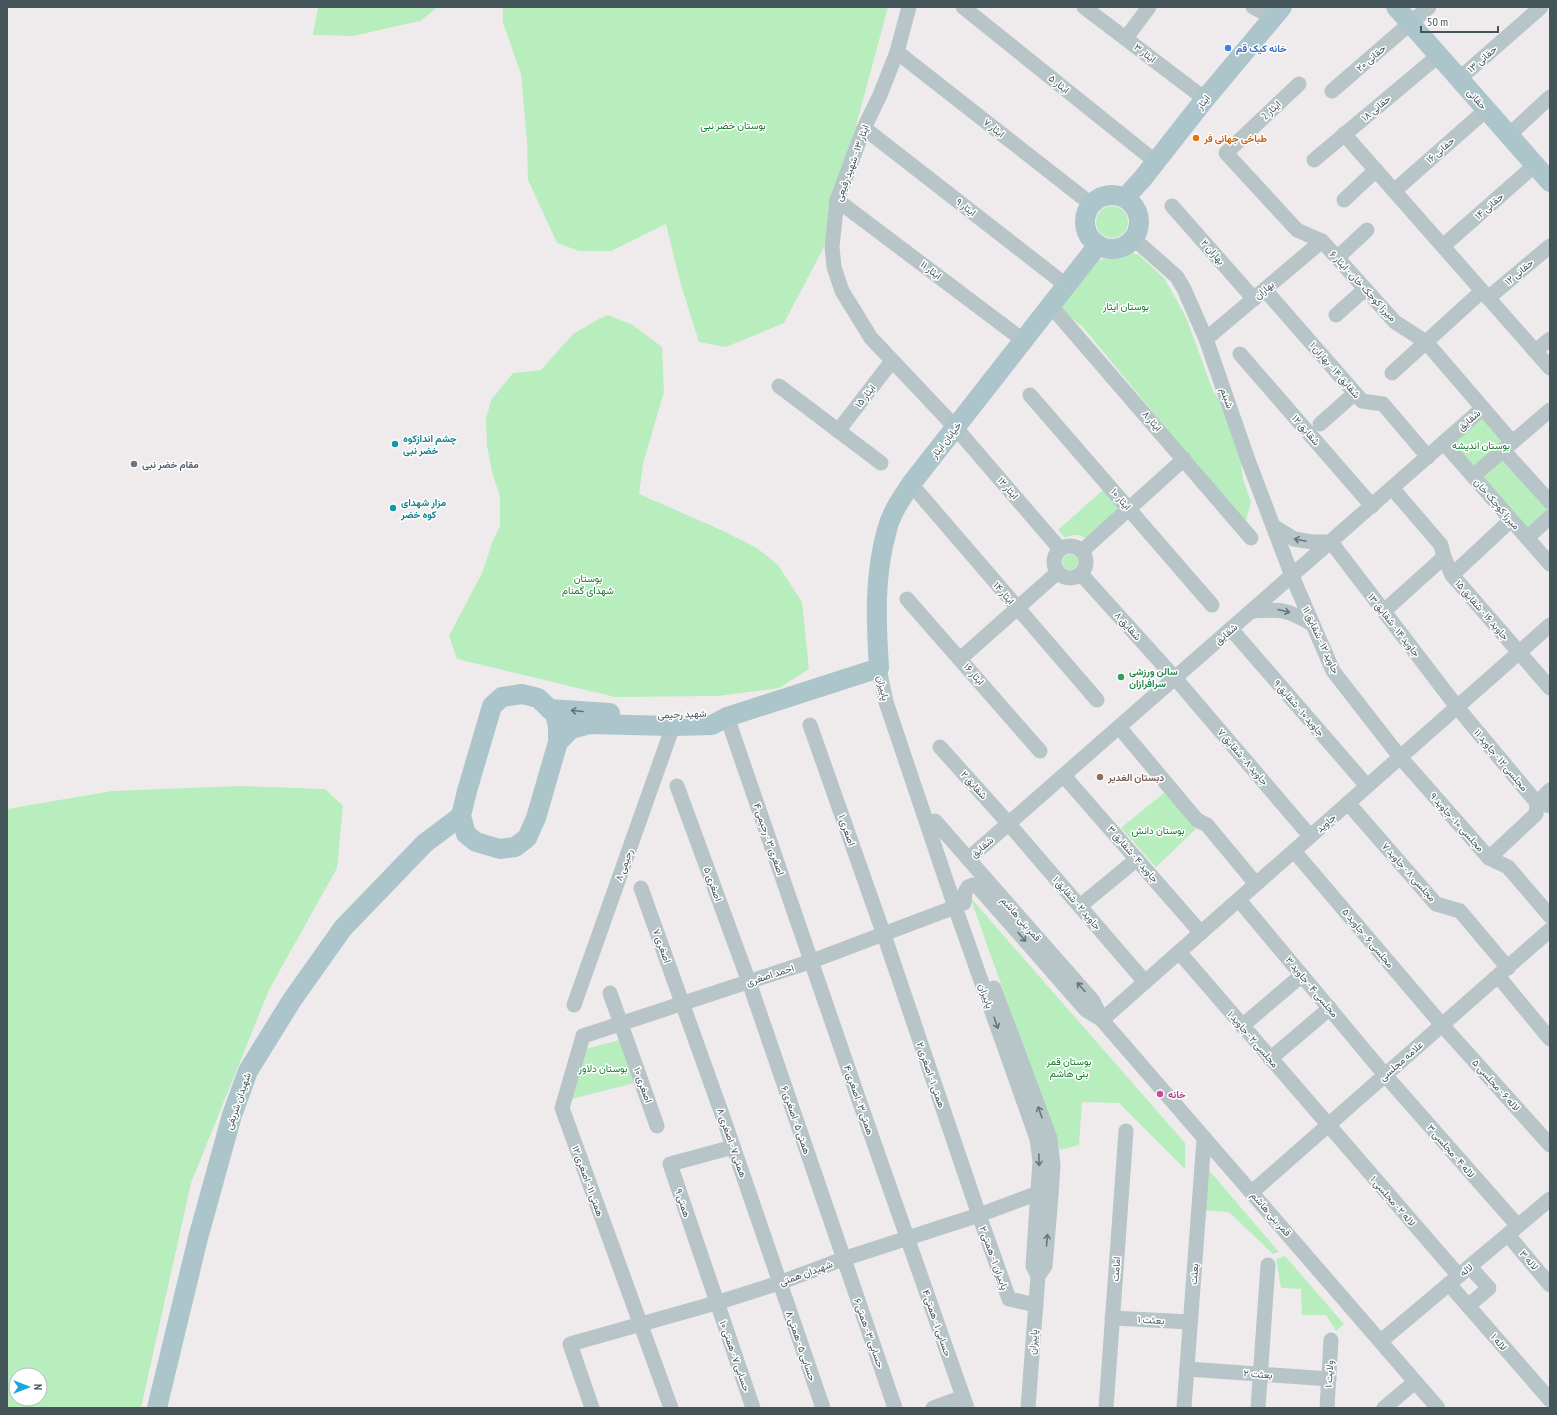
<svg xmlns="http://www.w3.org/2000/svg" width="1557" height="1415" font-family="'PT Sans Narrow',Vazirmatn,sans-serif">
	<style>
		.green { fill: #b8eebe; fill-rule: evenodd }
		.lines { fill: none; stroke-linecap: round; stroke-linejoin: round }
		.minor { stroke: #b7c5c9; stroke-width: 15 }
		.major { stroke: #abc5cb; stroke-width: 20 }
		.oneway { stroke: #66777b }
		.oneway2 { stroke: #5e7176 }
		.shop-dot { fill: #3f7fe0; stroke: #fff; stroke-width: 1.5 }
		.food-dot { fill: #e8710a; stroke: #fff; stroke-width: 1.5 }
		.culture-dot { fill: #0f9aa8; stroke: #fff; stroke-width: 1.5 }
		.worship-dot { fill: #6b7280; stroke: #fff; stroke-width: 1.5 }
		.leisure-dot { fill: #2e9e5b; stroke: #fff; stroke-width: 1.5 }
		.education-dot { fill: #8d6e63; stroke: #fff; stroke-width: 1.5 }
		.hotel-dot { fill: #d1479c; stroke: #fff; stroke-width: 1.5 }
		.labels { text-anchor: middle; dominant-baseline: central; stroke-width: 3; stroke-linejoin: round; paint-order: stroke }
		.shop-label { font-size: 10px; font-weight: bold; fill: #366cbe; stroke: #fff; text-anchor: start }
		.street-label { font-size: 10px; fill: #445559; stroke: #fff }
		.park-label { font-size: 10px; fill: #16792b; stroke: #fff }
		.food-label { font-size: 10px; font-weight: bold; fill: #c56008; stroke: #fff; text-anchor: start }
		.culture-label { font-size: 10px; font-weight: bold; fill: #0d838f; stroke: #fff; text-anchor: start }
		.worship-label { font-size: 10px; font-weight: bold; fill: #5b616d; stroke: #fff; text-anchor: start }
		.leisure-label { font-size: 10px; font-weight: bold; fill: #27864d; stroke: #fff; text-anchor: start }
		.education-label { font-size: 10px; font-weight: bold; fill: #785e54; stroke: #fff; text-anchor: start }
		.hotel-label { font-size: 10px; font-weight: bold; fill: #b23c85; stroke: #fff; text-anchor: start }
	</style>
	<rect width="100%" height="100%" fill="#efebec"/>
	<g class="green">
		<polygon points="318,7 438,7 420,21 353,36 313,35"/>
		<polygon points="503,7 888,7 823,249 784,323 726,347 699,342 681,285 666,224 611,251 579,251 557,243 528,180 527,141 521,74 503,23"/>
		<circle cx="1112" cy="222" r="16"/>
		<polygon points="1128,252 1139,255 1164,278 1186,317 1213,391 1236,425 1243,479 1251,502 1245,524 1082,326 1059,309 1098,260 1117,257"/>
		<polygon points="608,315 633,325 662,347 664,392 643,464 639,494 719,529 757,548 778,565 802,602 809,669 779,688 718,696 615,697 457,659 449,636 482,573 492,543 500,526 500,497 492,472 487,446 486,419 491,400 513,373 541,370 573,334 597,320"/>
		<polygon points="1484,413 1511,445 1502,453 1550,505 1550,516 1530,536 1450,444"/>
		<path d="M1104,489l17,21 -35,28c-7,-4 -14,-4 -21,0l-7,-8z"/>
		<circle cx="1070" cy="562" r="8"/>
		<path d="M239,786l86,3 18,17 -6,62 -68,122 -78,193 -50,225h-134v-599l105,-18zM16,1375h24v24h-24z"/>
		<polygon points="1165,792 1196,829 1156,867 1121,828"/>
		<polygon points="970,897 1185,1143 1185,1169 1119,1103 1082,1102 1079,1145 1060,1150"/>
		<polygon points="620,1040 634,1083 568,1100 585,1049"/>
		<polygon points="1208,1169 1279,1252 1273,1254 1229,1212 1202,1210"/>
		<polygon points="1285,1256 1344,1324 1336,1331 1326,1315 1302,1315 1301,1289 1281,1288 1276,1259"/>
	</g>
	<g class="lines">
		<g class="minor">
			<polyline points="909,7 897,52 880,95 864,128 837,200 832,247 834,267 842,291 871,338 955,427 1060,549"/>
			<polyline points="963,7 1156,162"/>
			<polyline points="1084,7 1205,99"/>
			<polyline points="1253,7 1275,18"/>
			<polyline points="1126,38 1149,7"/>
			<polyline points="897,52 1091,204"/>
			<polyline points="1459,79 1541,7"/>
			<polyline points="1299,84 1226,153 1297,230 1322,241 1395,322 1426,342 1512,442"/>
			<polyline points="1332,91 1429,7"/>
			<polyline points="864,128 1067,286"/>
			<polyline points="1344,134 1550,368"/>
			<polyline points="1509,135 1550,97"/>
			<polyline points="1314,160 1438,56"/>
			<polyline points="1394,191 1486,110"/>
			<polyline points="837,200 1024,341"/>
			<polyline points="1344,200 1376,170"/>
			<polyline points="1172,206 1254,299"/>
			<polyline points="1133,238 1177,277 1184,289 1206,339 1248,460 1292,576 1333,671 1400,757 1489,858 1508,867 1550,916"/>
			<polyline points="1443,246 1535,165"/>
			<polyline points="1337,258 1367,230"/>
			<polyline points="1265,290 1362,401 1383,404 1428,457"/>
			<polyline points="1488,298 1550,246"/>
			<polyline points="1051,306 1251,538"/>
			<polyline points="1336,315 1365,289"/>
			<polyline points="1206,339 1322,241"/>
			<polyline points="1535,351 1550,339"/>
			<polyline points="1240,354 1372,506"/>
			<polyline points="1392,373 1482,291"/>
			<polyline points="779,386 881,463"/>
			<polyline points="1030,395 1212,605"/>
			<polyline points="1320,424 1355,393"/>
			<polyline points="838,431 892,361"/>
			<polyline points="1444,443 1550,564"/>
			<polyline points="1503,450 1550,502"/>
			<polyline points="1473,476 1550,410"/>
			<polyline points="911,484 1097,700"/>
			<polyline points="1392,488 1441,545 1444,557 1452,575 1550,688"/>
			<polyline points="1273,526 1294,539 1312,542 1331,542 1457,707 1537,803 1550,806"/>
			<polyline points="1527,538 1550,517"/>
			<circle cx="1070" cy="562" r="16"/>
			<polyline points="1082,551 1184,459"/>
			<polyline points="1081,574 1175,678 1310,836"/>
			<polyline points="1452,575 1511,520"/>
			<polyline points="907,599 1040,751"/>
			<path d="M1252,611c29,-2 35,-2 60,13"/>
			<polyline points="1384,611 1444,557"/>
			<polyline points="1231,629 1367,786"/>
			<polyline points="960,659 1058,572"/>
			<polyline points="879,668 886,702 955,907 1037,1139 1040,1161 1033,1266 1038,1276 1028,1408"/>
			<polyline points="727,717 860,1103 967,1408"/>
			<polyline points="810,725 884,935 979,1215 1009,1299 1036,1305"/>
			<polyline points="1119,727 1197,820 1207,825 1256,884"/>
			<polyline points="940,747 1009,824 1145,982"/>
			<polyline points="1064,776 1201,933"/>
			<polyline points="677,786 749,982 895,1408"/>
			<polyline points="1348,803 1436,904 1460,911 1508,968"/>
			<polyline points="935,821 1093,1001 1102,1020 1438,1408"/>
			<polyline points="1294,851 1442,1025 1550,1145"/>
			<polyline points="1489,858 1536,814 1537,803 1550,790"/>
			<polyline points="968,859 1483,408"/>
			<polyline points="641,888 723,1117 823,1408"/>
			<polyline points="1239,900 1385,1075 1518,1226"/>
			<polyline points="964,903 965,892 968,887 973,885 979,888 1086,1010 1101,1019"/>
			<polyline points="1080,906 1137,859"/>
			<polyline points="1179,952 1459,1276"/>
			<polyline points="1498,976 1550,1039"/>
			<polyline points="994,988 1050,1138 1053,1165 1051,1196 1045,1266 1038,1276"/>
			<polyline points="610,993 657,1126"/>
			<polyline points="574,1005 673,726"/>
			<polyline points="1102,1020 1550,625"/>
			<polyline points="1242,1026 1302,975"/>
			<polyline points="1270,1059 1330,1008"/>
			<polyline points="733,1147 670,1164 753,1408"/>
			<polyline points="1252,1192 1550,930"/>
			<polyline points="1508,1235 1550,1285"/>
			<polyline points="1449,1284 1550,1400"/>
			<polyline points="1468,1306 1489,1288 1470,1267"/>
			<polyline points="1112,1318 1190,1322"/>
			<polyline points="1381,1341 1550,1199"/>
			<polyline points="1187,1369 1329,1379"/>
			<polyline points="592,1408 570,1344 716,1303 779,1283 843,1259 979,1215 1038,1193 1048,1195"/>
			<polyline points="671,1408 562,1108 583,1036 812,961 955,907"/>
			<polyline points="933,1408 963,1397"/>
			<polyline points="1106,1408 1126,1131"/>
			<polyline points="1184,1408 1204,1139"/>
			<polyline points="1258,1408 1268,1265"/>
			<polyline points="1327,1408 1331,1340"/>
			<polyline points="1384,1408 1415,1382"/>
		</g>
		<g class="major">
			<polyline points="1396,7 1550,182"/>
			<circle cx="1112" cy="222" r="27"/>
			<polyline points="1125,198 1143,178 1205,99 1282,7"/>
			<polygon points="522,694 538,698 555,714 558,726 558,742 536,818 527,838 515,847 500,849 476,842 466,834 461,816 467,791 492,706 502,697"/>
			<polyline points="549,709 610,713"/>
			<path d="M558,742l13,-13 18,-5 84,2 39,-1 15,-8 152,-49c-3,-47 -5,-93 8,-138 4,-17 14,-31 24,-46l187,-239"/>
			<polyline points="157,1408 198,1238 232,1115 248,1071 292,1000 343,928 425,843 461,816"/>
		</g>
	</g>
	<defs><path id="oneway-shaft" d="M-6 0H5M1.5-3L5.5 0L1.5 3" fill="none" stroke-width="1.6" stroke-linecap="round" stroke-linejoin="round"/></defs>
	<g class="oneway">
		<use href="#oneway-shaft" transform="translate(1300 540) rotate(-168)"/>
		<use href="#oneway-shaft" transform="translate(1284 611) rotate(14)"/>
		<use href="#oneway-shaft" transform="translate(1022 937) rotate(49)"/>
		<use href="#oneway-shaft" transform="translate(1081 987) rotate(-131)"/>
		<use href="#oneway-shaft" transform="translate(996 1023) rotate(71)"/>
		<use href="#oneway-shaft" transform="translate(1040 1112) rotate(-109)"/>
		<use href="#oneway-shaft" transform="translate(1039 1160) rotate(88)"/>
		<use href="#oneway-shaft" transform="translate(1047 1240) rotate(-85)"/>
	</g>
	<use class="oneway2" href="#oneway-shaft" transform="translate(577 711) rotate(-175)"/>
	<circle class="shop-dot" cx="1228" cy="48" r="4"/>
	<circle class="food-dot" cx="1196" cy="138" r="4"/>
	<g class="culture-dot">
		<circle cx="395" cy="444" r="4"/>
		<circle cx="393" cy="508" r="4"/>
	</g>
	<circle class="worship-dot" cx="134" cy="464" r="4"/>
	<circle class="leisure-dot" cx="1121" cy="677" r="4"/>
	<circle class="education-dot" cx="1100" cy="777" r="4"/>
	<circle class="hotel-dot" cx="1160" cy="1094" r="4"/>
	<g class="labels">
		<g class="shop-label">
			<text x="1236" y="48">خانه کیک قم</text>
		</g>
		<g class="street-label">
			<text transform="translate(1145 53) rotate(37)">ایثار ۳</text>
			<text transform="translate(1371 58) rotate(-41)">حقانی ۲۰</text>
			<text transform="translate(1482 59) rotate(-41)">حقانی ۱۳</text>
			<text transform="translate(1059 84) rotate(39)">ایثار ۵</text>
			<text transform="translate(1477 99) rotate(48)">حقانی</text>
			<text transform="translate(1203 102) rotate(-52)">ایثار</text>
			<text transform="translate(1376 108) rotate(-40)">حقانی ۱۸</text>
			<text transform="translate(1271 110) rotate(-44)">ایثار 2</text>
			<text transform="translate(994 128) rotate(38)">ایثار ۷</text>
			<text transform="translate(1440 150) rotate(-41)">حقانی ۱۶</text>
			<text transform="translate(852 163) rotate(-70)">ایثار ۱۳ - شهید رفیعی</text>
			<text transform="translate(1489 206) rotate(-41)">حقانی ۱۴</text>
			<text transform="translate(966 207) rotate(38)">ایثار ۹</text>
			<text transform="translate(1213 252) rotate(48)">بهاران ۲</text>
			<text transform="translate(931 270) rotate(37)">ایثار ۱۱</text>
			<text transform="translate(1519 272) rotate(-40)">حقانی ۱۲</text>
			<text transform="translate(1363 286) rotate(47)">میرزا کوچک خان - ایثار ۶</text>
			<text transform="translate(1264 290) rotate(-40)">بهاران</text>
			<text transform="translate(1335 370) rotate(49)">شقایق ۱۴ - بهاران ۱</text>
			<text transform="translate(865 396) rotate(-52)">ایثار ۱۵</text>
			<text transform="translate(1227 398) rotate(71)">شبنم</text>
			<text transform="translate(1469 420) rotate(-41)">شقایق</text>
			<text transform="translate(1152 421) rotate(49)">ایثار ۸</text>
			<text transform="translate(1306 430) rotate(49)">شقایق ۱۲</text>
			<text transform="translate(946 440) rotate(-52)">خیابان ایثار</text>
			<text transform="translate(1008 488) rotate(49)">ایثار ۱۲</text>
			<text transform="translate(1121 499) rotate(49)">ایثار ۱۰</text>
			<text transform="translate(1497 504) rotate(49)">میرزا کوچک خان</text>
			<text transform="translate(1004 593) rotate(49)">ایثار ۱۴</text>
			<text transform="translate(1482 610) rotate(49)">جاوید ۱۶ - شقایق ۱۵</text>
			<text transform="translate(1394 625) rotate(52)">جاوید ۱۴ - شقایق ۱۳</text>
			<text transform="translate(1128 626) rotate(48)">شقایق ۸</text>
			<text transform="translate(1226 634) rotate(-41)">شقایق</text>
			<text transform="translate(1321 640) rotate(65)">جاوید ۱۲ - شقایق ۱۱</text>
			<text transform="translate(974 674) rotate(49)">ایثار ۱۶</text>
			<text transform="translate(883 688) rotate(77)">پاییزان</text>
			<text transform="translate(1299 708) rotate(49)">جاوید ۱۰ - شقایق ۹</text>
			<text transform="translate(682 714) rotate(-2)">شهید رحیمی</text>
			<text transform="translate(1243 757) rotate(49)">جاوید ۸ - شقایق ۷</text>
			<text transform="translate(1501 760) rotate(50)">مجلسی ۱۲ - جاوید ۱۱</text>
			<text transform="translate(974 785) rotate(48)">شقایق ۲</text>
			<text transform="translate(1457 822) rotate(48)">مجلسی ۱۰ - جاوید ۹</text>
			<text transform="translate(1326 823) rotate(-41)">جاوید</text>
			<text transform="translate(847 830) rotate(71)">اصغری ۱</text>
			<text transform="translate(769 839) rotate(71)">اصغری ۳ - رحیمی ۴</text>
			<text transform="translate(982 847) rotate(-41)">شقایق</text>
			<text transform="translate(1133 854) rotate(49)">جاوید ۴ - شقایق ۳</text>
			<text transform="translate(624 865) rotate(-70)">رحیمی ۸</text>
			<text transform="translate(1409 872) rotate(48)">مجلسی ۸ - جاوید ۷</text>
			<text transform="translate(713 884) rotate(70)">اصغری ۵</text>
			<text transform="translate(1077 903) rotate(49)">جاوید ۲ - شقایق ۱</text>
			<text transform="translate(1021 919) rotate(49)">قمر بنی هاشم</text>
			<text transform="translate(1368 938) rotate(50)">مجلسی ۶ - جاوید ۵</text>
			<text transform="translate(662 946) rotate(70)">اصغری ۷</text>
			<text transform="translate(770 975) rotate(-18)">احمد اصغری</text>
			<text transform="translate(1312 987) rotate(50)">مجلسی ۴ - جاوید ۳</text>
			<text transform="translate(986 996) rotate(71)">پاییزان</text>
			<text transform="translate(1253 1039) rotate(49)">مجلسی ۲ - جاوید ۱</text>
			<text transform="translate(1401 1061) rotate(-41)">علامه مجلسی</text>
			<text transform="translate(931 1075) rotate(71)">همتی ۱ - اصغری ۲</text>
			<text transform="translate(643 1085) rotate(71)">اصغری ۱۰</text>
			<text transform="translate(1496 1085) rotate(48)">لاله ۶ - مجلسی ۵</text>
			<text transform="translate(859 1100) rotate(71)">همتی ۳ - اصغری ۴</text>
			<text transform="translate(238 1101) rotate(-71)">شهیدان شریفی</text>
			<text transform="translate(796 1120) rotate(71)">همتی ۵ - اصغری ۶</text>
			<text transform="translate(732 1143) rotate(71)">همتی ۷ - اصغری ۸</text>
			<text transform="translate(1451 1151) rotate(49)">لاله ۴ - مجلسی ۳</text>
			<text transform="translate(588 1181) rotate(70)">همتی ۱۱ - اصغری ۱۲</text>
			<text transform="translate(1393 1201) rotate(49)">لاله ۲ - مجلسی ۱</text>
			<text transform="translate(683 1203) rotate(72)">همتی ۹</text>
			<text transform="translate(1271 1214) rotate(49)">قمر بنی هاشم</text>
			<text transform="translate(994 1258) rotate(70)">پاییزان ۱ - همتی ۲</text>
			<text transform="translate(1529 1260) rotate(50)">لاله ۳</text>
			<text transform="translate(1116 1269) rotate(-86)">امامت</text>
			<text transform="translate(1466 1270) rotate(-40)">لاله</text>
			<text transform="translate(806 1273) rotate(-20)">شهیدان همتی</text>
			<text transform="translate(1194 1274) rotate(-86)">بعثت</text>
			<text transform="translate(1151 1320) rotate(3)">بعثت ۱</text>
			<text transform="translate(937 1323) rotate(71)">حسابی ۱ - همتی ۴</text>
			<text transform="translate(869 1333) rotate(71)">حسابی ۳ - همتی ۶</text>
			<text transform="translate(1033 1342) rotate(-86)">پاییزان</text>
			<text transform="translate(1499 1342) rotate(49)">لاله ۱</text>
			<text transform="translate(801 1346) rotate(71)">حسابی ۵ - همتی ۸</text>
			<text transform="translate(735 1356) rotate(71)">حسابی ۷ - همتی ۱۰</text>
			<text transform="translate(1258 1374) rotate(4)">بعثت ۲</text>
			<text transform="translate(1329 1374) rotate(-87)">ولایت ۱</text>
		</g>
		<g class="park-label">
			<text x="733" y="125">بوستان خضر نبی</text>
			<text x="1126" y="306">بوستان ایثار</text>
			<text x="1481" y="445">بوستان اندیشه</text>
			<text x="588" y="578">بوستان<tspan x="588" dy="12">شهدای گمنام</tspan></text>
			<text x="1158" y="830">بوستان دانش</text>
			<text x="1069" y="1061">بوستان قمر<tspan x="1069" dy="12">بنی هاشم</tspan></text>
			<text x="603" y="1068">بوستان دلاور</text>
		</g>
		<g class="food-label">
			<text x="1204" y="138">طباخی جهانی فر</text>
		</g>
		<g class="culture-label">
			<text x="403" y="438">چشم اندازکوه<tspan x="403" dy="12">خضر نبی</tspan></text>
			<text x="401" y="502">مزار شهدای<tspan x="401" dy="12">کوه خضر</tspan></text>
		</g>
		<g class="worship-label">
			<text x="142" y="464">مقام خضر نبی</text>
		</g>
		<g class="leisure-label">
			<text x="1129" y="671">سالن ورزشی<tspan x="1129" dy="12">سرافرازان</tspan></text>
		</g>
		<g class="education-label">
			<text x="1108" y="777">دبستان الغدیر</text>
		</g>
		<g class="hotel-label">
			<text x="1168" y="1094">خانه</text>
		</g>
	</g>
	<rect width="1557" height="1415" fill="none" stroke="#445559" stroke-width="16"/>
	<g transform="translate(28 1387) rotate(90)"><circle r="19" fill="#ffffff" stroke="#b4bbbd"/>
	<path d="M0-3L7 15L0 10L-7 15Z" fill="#18a6dc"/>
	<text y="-6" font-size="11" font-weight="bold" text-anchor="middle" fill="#445559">N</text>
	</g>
	<path d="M1421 26v6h77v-6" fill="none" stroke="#445559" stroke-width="2"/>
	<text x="1427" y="26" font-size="12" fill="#445559" stroke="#ffffff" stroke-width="3" paint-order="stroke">50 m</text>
</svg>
